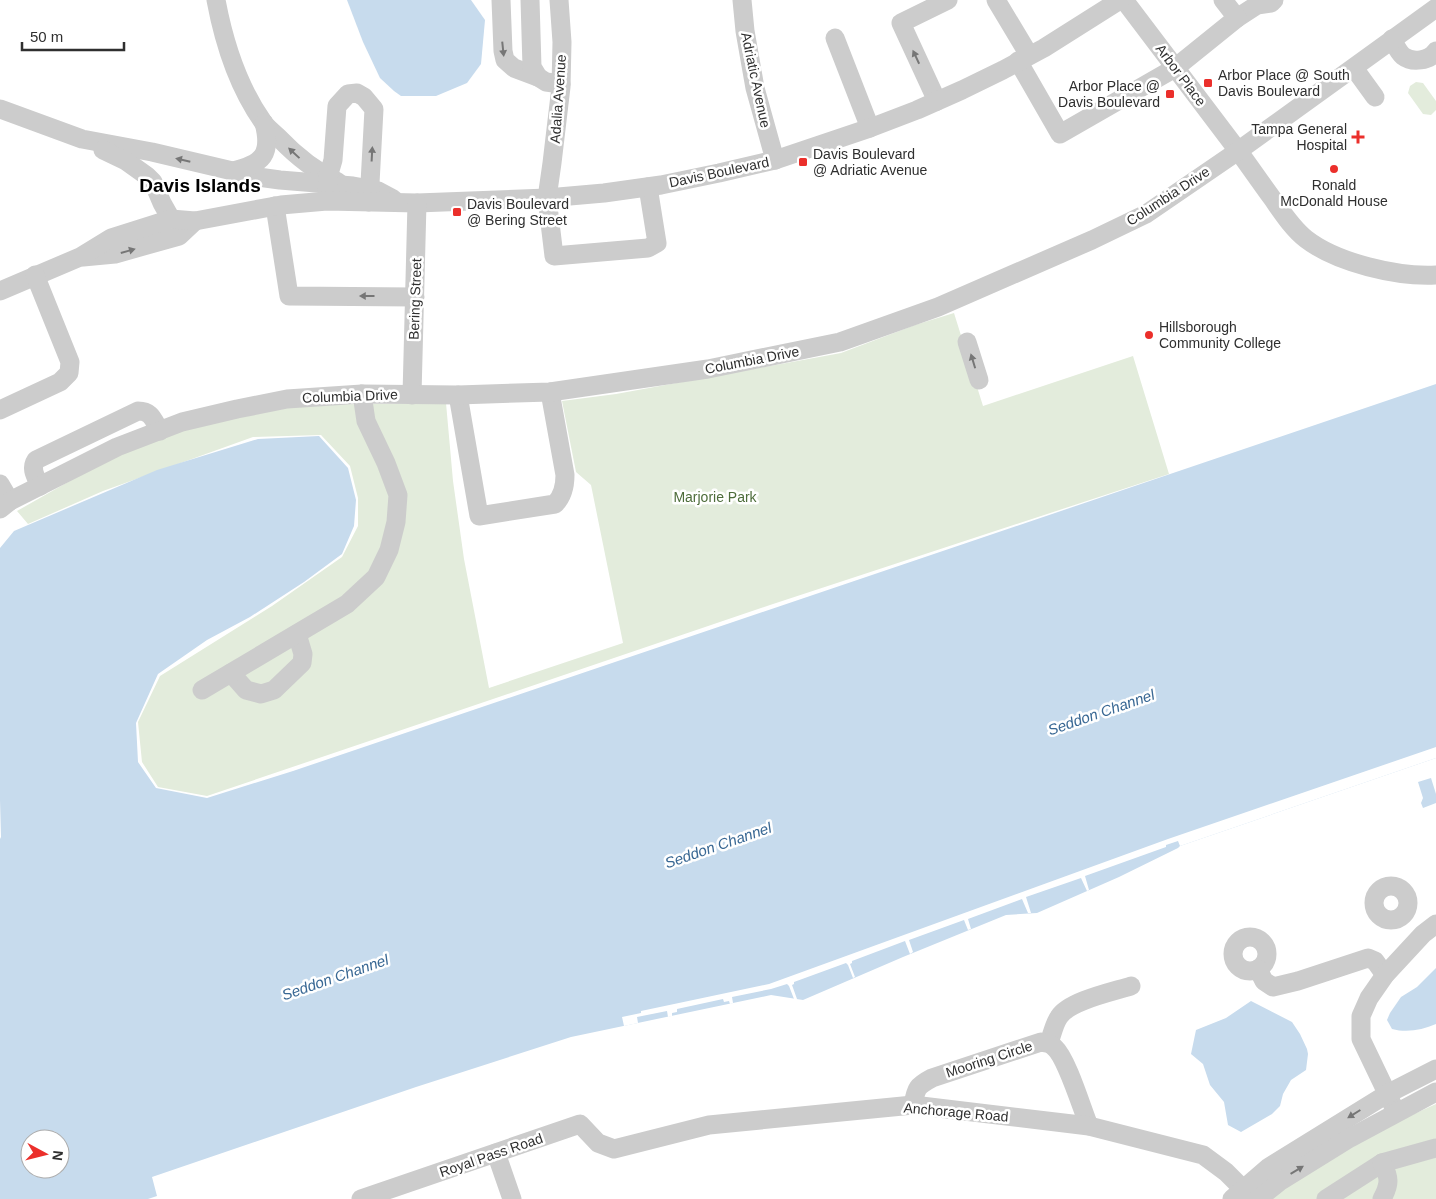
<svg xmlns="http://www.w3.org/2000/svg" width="1436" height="1199" font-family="Helvetica,sans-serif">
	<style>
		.green { fill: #e3ecdc }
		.water { fill: #c7dbed; fill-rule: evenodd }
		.pier { fill: #fff }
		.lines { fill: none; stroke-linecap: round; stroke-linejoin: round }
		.minor { stroke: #ccc; stroke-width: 19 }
		.oneway { fill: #767676 }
		.poi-dot { fill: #eb2f2b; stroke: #fff; stroke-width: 2 }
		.labels { text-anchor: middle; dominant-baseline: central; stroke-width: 5; stroke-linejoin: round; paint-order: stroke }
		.street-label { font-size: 14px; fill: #2f2f2f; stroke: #fff }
		.poi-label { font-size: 14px; fill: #2f2f2f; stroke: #fff; text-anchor: start }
		.park-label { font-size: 14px; fill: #4d6c3a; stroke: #fff }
		.water-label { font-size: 15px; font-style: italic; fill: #396894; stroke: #fff }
		.district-label { font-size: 19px; font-weight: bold; fill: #000; stroke: #fff }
	</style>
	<rect width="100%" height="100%" fill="#fff"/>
	<g class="green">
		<polygon points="1416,82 1423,83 1436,101 1436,110 1431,115 1423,114 1408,93 1410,86"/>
		<polygon points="954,313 983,406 1133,356 1169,474 770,605 207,796 158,787 142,762 138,722 160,676 272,606 342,557 358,526 358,498 350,466 321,435 253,437 103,491 28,524 17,511 119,453 183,430 288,405 446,403 453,481 464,559 489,688 623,643 591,485 576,472 562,401 616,394 841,353 915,325"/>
		<polygon points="1436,1104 1436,1199 1267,1199 1372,1133"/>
	</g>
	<g class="water">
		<polygon points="347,0 471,0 485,20 481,64 467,83 436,96 401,96 394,91 380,78 363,42"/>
		<path d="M1436,384v374l-256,88 -2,2 -59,29 -82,36 -31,2 -103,42 -100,43 -32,-5 -200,42 -155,50 -264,90 5,19 -9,3h-148v-360l1,-2 -1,-37v-252l14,-17 143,-61 101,-31 61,-3 29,32 8,32 -2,26 -12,28 -38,28 -54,35 -43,23 -49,34 -22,49 2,39 18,26 51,10 86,-27zM30,1139h30v30h-30z"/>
		<polygon points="1431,778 1436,794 1436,803 1423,808 1421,803 1423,798 1418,782"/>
		<path d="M1436,968v56c-14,6 -29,9 -44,5l-5,-9 3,-7 11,-16 16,-10z"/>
		<polygon points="1251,1001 1292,1022 1300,1034 1307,1049 1308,1054 1306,1070 1291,1080 1283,1094 1280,1106 1272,1114 1241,1132 1228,1125 1224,1102 1210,1085 1203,1064 1191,1054 1196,1030 1226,1018"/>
	</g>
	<polygon class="pier" points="1436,747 1436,758 1180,846 1178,841 1166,845 1166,847 1085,876 1089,890 1087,891 1081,878 1026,897 1031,913 1028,913 1022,899 968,919 971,929 968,930 964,920 909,940 913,952 910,954 905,941 852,961 852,963 850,964 855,977 853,978 848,965 846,963 794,982 794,984 792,985 797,999 794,999 789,986 787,984 771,989 732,997 733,1003 730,1004 729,1001 724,1002 723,999 677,1009 677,1012 672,1013 672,1016 668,1017 667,1011 637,1017 638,1023 624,1026 622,1017 641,1013 641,1011 769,984 1168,839"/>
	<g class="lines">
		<g class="minor">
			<path d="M216,0c8,43 21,85 47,122 4,6 11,11 16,16 18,19 36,33 59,44"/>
			<polyline points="501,0 503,51 505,60 514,68 538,77 546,82 561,84"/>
			<polyline points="530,0 532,67 538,77"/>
			<polyline points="559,0 562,42 561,87 552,163 547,198 554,256 648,248 657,243 648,187"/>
			<polyline points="742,0 745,31 755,88 775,160"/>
			<polyline points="996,0 1029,55"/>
			<path d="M1124,0c38,51 77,101 115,152 11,15 22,31 33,46 10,14 20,30 34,41 31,24 91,38 130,36"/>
			<polyline points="1237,18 1257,5 1271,3 1274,0"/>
			<polyline points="835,38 870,128"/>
			<path d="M1392,39c3,5 6,13 11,17 9,7 27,5 33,-5"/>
			<polyline points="1018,61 1060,134 1175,68 1237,18 1223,0"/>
			<polyline points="1354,68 1375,97"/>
			<polyline points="937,101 901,23 948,0"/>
			<polyline points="0,109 82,139 152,152 258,177 280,180 353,186 370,189 378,191 393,199"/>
			<polyline points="103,150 126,161 147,176 153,182 162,203 171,219"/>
			<path d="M233,171c30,-7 39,-17 31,-48"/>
			<polyline points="327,195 328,177 333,160 337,106 348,94 357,93 364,97 374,109 369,202"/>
			<polyline points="275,206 289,296 415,297"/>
			<polyline points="83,257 115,254 179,236 195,221"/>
			<polyline points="0,291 80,257 111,238 171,219 195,221 281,205 327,201 417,203 547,198 604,193 661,185 719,173 775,160 870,128 917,110 962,90 1003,70 1044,48 1120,0"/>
			<polyline points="967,342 979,380"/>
			<polyline points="412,395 417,203"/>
			<path d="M458,395l21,121 76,-12c8,-8 10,-17 10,-29l-15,-83"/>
			<polyline points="0,410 60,382 69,373 70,362 35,275"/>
			<polyline points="0,484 10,501"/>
			<path d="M40,486c-4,-9 -10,-17 -4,-26l102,-49c14,0 15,9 22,20"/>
			<polyline points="0,509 10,501 117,447 182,422 237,409 287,399 362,394 458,395 550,392 708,369 840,342 938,307 1092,240 1146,214 1238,151 1436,8"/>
			<polyline points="231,673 246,690 261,694 274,690 302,663 303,654 297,634"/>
			<polyline points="202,690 347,604 376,577 389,550 396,522 398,495 386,463 366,421 362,394"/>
			<circle cx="1391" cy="903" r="17"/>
			<circle cx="1250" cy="954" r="17"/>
			<polyline points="1258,969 1264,981 1273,987 1298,981 1368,958 1375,961 1385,975"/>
			<path d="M1049,1043c3,-8 5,-19 10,-26 10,-16 53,-25 72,-31"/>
			<path d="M913,1105c3,-17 4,-19 19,-27l109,-36c6,1 9,1 14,6 12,11 27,61 34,78"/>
			<polyline points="1396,1112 1361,1039 1361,1016 1369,998 1385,975 1423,934 1436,924"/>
			<polyline points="496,1153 512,1199"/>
			<polyline points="361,1199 580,1124 598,1143 614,1149 709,1125 913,1105 1089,1126 1203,1155 1226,1172 1243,1189 1249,1199"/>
			<polyline points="1232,1199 1269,1167 1387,1094 1436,1069"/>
			<polyline points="1258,1199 1279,1182 1350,1138 1436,1092"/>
			<polyline points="1326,1199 1382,1163 1436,1148"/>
			<path d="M1382,1199c8,-15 8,-21 0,-36"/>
		</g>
	</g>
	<defs><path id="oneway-solid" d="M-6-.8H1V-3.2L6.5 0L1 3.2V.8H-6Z" transform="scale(1.25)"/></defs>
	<g class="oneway">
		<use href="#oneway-solid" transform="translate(503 49) rotate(84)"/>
		<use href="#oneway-solid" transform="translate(916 57) rotate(-115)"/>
		<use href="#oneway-solid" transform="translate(294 153) rotate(-137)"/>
		<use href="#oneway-solid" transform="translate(372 154) rotate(-87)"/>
		<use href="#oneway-solid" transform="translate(183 160) rotate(-167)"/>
		<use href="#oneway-solid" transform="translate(128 251) rotate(-16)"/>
		<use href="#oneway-solid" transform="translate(367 296) rotate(-180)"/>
		<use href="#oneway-solid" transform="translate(973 361) rotate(-107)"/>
		<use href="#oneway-solid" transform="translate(1354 1114) rotate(148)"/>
		<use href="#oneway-solid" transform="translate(1297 1170) rotate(-31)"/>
	</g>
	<g class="poi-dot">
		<rect x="1203" y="78" width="10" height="10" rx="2.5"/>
		<rect x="1165" y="89" width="10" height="10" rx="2.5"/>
		<path d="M1355.5 129.5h5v5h5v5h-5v5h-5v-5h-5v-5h5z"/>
		<rect x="798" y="157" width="10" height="10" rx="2.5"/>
		<circle cx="1334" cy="169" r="5"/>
		<rect x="452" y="207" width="10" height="10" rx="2.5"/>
		<circle cx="1149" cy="335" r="5"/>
	</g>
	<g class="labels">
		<g class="street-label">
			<text transform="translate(1181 75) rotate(53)">Arbor Place</text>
			<text transform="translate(756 80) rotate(78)">Adriatic Avenue</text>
			<text transform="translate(558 99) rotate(-86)">Adalia Avenue</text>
			<text transform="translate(719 172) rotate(-12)">Davis Boulevard</text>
			<text transform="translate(1168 196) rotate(-33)">Columbia Drive</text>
			<text transform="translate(415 299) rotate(-88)">Bering Street</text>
			<text transform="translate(752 360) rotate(-11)">Columbia Drive</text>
			<text transform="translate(350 396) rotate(-2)">Columbia Drive</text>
			<text transform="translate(989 1059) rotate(-18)">Mooring Circle</text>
			<text transform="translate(956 1112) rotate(5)">Anchorage Road</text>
			<text transform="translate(491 1155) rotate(-19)">Royal Pass Road</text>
		</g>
		<g class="poi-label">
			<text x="1218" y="75">Arbor Place @ South<tspan x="1218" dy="16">Davis Boulevard</tspan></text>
			<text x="1160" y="86" text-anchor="end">Arbor Place @<tspan x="1160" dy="16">Davis Boulevard</tspan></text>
			<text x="1347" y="129" text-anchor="end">Tampa General<tspan x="1347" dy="16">Hospital</tspan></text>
			<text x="813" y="154">Davis Boulevard<tspan x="813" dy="16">@ Adriatic Avenue</tspan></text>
			<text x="1334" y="185" text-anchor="middle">Ronald<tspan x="1334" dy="16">McDonald House</tspan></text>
			<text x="467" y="204">Davis Boulevard<tspan x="467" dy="16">@ Bering Street</tspan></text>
			<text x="1159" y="327">Hillsborough<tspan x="1159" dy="16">Community College</tspan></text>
		</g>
		<g class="park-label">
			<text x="715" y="497">Marjorie Park</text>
		</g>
		<g class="water-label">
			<text transform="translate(1101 712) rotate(-19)">Seddon Channel</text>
			<text transform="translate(718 845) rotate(-19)">Seddon Channel</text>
			<text transform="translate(335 977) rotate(-19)">Seddon Channel</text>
		</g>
		<g class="district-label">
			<text x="200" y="185">Davis Islands</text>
		</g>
	</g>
	<g transform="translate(45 1154) rotate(97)"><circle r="24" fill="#ffffff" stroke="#acacac"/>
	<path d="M0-4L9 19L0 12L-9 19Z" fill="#eb2f2b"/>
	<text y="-8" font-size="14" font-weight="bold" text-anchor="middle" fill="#2f2f2f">N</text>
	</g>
	<path d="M22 42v8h102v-8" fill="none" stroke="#2f2f2f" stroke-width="2.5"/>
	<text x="30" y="42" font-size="15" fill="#2f2f2f" stroke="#ffffff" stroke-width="4" paint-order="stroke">50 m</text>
</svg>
